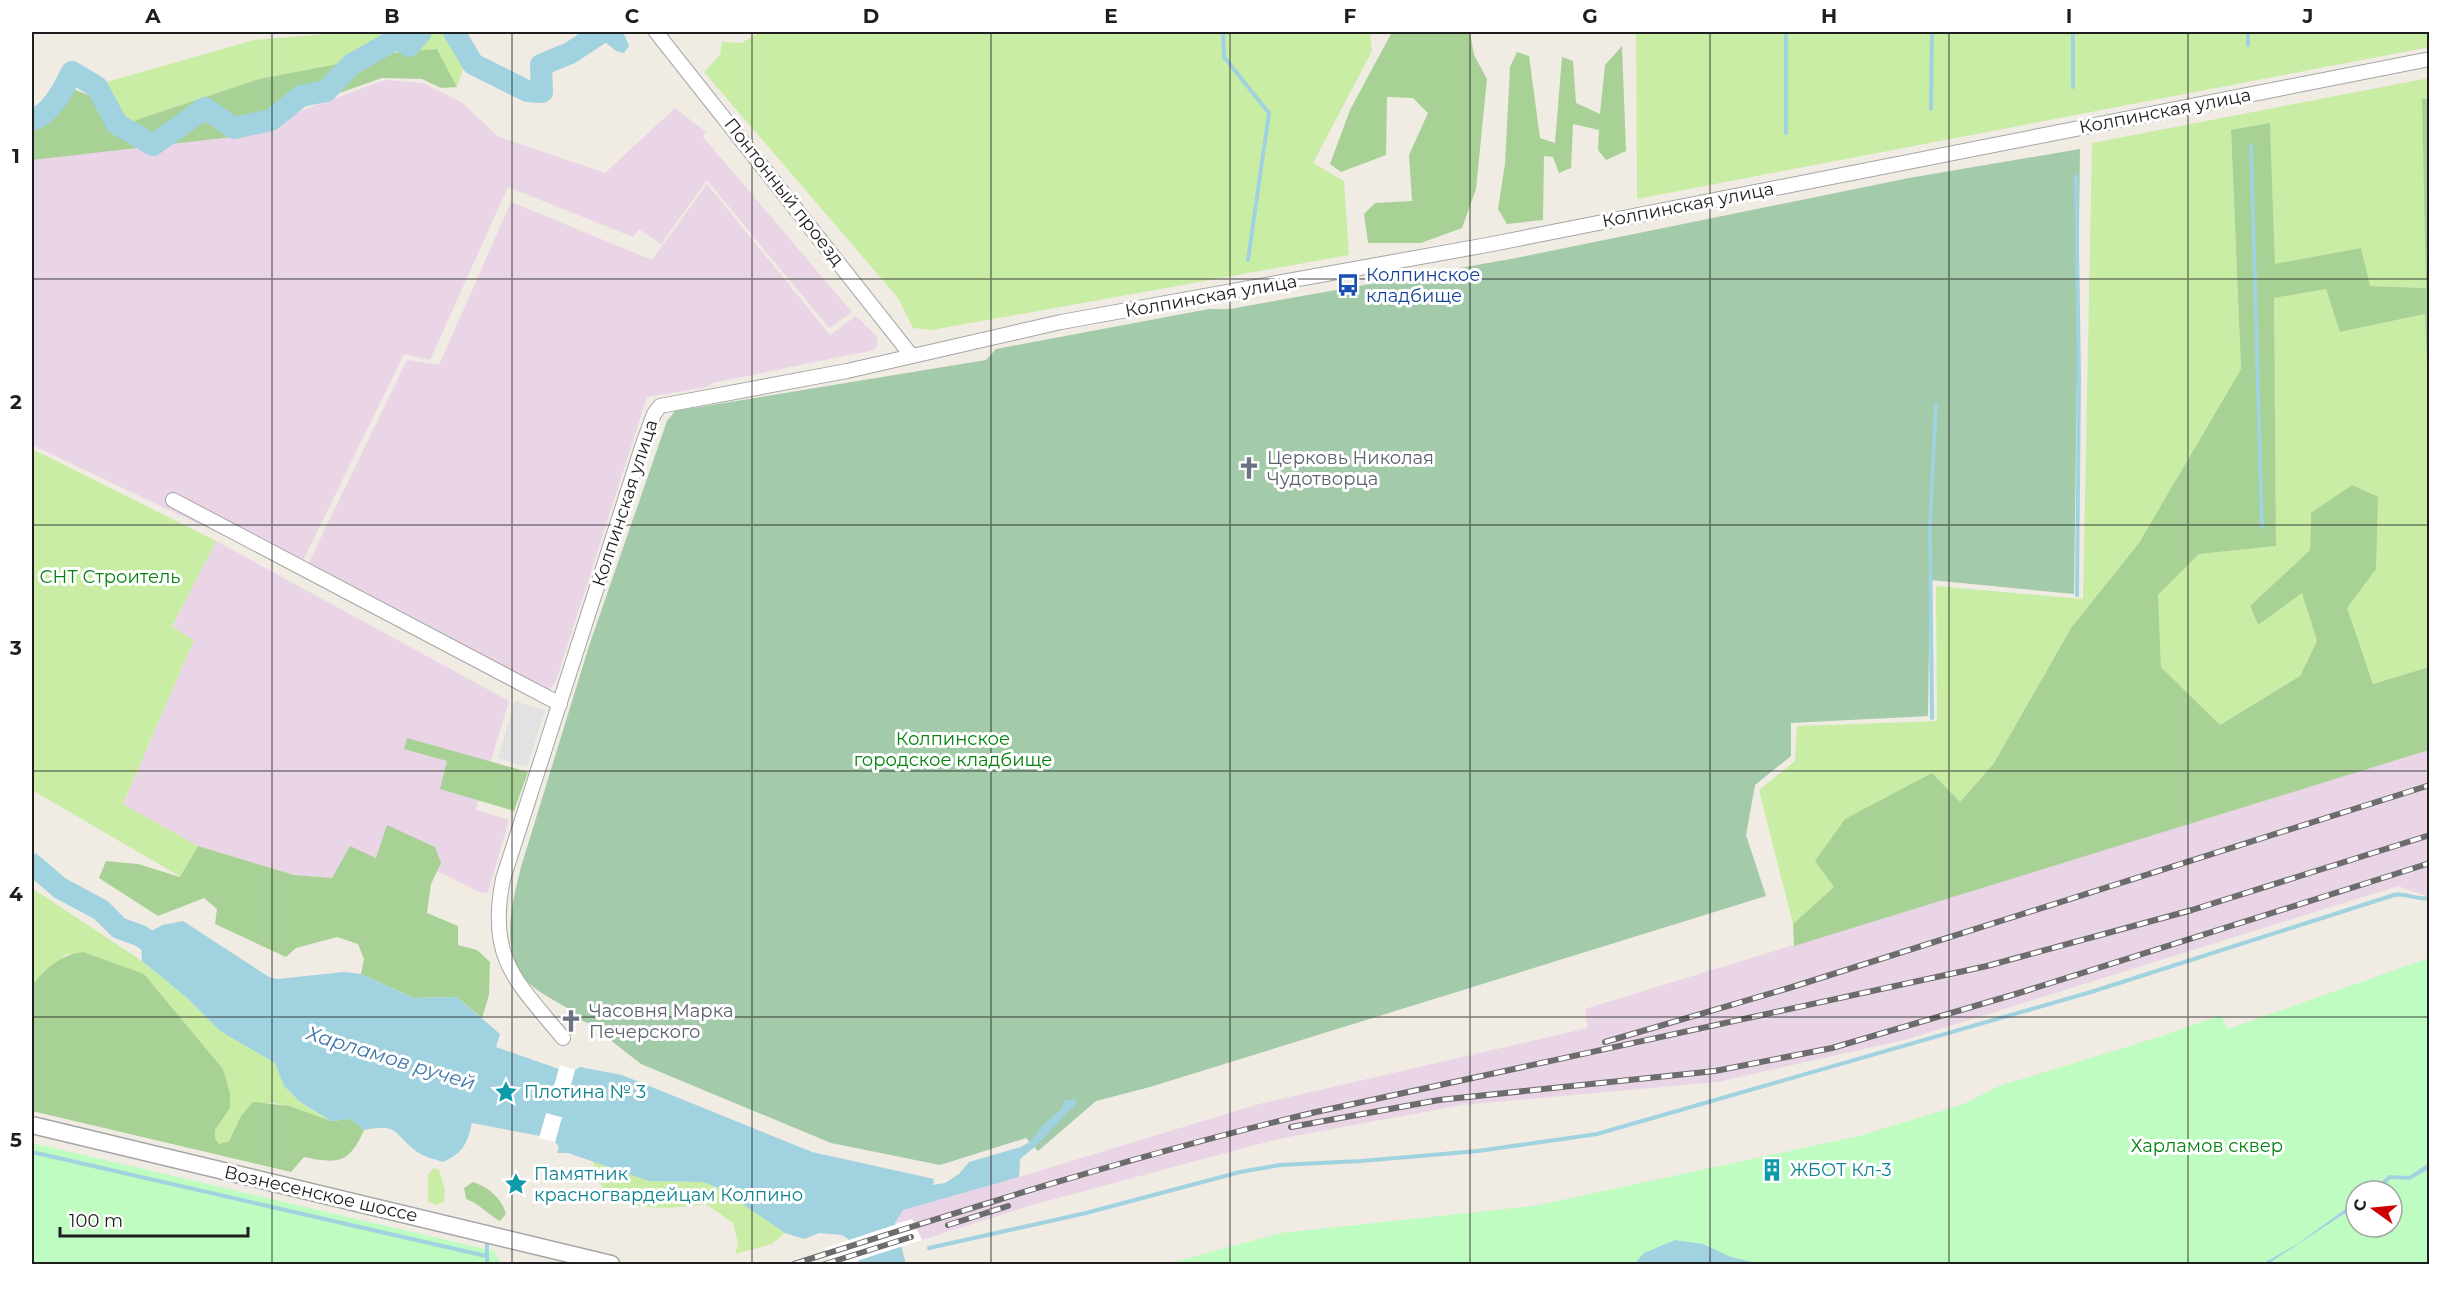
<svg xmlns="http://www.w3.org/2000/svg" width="2461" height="1296" font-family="Montserrat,sans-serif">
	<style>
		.industrial { fill: #e9d5e6 }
		.grass { fill: #caeda6 }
		.forest { fill: #a8d196 }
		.cemetery { fill: #a3caa9 }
		.park { fill: #befcc2 }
		.parking { fill: #e2e2e2 }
		.water { fill: #a1d2e0 }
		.pier { fill: #fff }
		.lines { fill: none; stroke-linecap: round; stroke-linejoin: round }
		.stream { stroke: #a1d2e0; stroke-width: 4 }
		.river { stroke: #a1d2e0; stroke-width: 22 }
		.minor-casing { stroke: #a5a5a5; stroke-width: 16 }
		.tertiary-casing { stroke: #a5a5a5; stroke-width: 19 }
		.minor { stroke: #fff; stroke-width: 14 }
		.tertiary { stroke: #fff; stroke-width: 16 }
		.rail-casing { stroke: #6c6c6c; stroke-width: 6 }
		.rail { stroke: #fff; stroke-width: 4; stroke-dasharray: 11; stroke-linecap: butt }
		.grid { fill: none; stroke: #1e1e1e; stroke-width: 1.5; stroke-opacity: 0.55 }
		.labels { text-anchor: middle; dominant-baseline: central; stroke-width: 6; stroke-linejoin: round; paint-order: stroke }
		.street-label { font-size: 18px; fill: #1e1e1e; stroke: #fff }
		.transit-label { font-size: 18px; fill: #164399; stroke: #fff; text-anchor: start }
		.worship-label { font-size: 18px; fill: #5b616d; stroke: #fff; text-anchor: start }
		.park-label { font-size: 18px; fill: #05830f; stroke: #fff }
		.culture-label { font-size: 18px; fill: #0d838f; stroke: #fff; text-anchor: start }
		.water-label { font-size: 20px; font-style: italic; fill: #4278ab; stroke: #fff }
		.neatline { fill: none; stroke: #1e1e1e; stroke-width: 2 }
		.grid-label { font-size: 20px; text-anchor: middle; font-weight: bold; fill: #1e1e1e }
	</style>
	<rect width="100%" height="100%" fill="#f0ebe3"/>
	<g class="industrial">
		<polygon points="385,80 423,83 461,102 499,137 605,173 675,108 706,132 703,137 852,312 829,328 707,180 661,244 639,229 633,237 508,187 430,360 404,354 298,571 32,445 32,157 216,136 268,127 305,109"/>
		<polygon points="707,184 830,335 856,316 877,337 878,344 875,349 869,351 712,383 707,387 647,397 556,681 548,692 307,566 407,360 439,365 511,202 652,260"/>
		<polygon points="216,541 509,701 476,810 509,820 488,892 482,893 382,844 376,859 350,846 333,878 294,875 198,846 123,805 194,640 172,628"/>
		<polygon points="2429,750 2429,897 2398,886 1908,1039 1717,1082 1462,1105 1278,1139 1032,1205 922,1240 912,1220 895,1223 903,1209 938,1198 1019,1177 1259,1104 1588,1028 1585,1009"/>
	</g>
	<g class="grass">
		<polygon points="349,32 464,32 470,48 457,87 437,49 400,52 259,79 139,119 116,129 94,97 103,83 254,40"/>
		<polygon points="761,32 1370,32 1372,51 1313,163 1344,181 1349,255 932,330 913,328 898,298 704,72 720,55 722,42 741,43"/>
		<polygon points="1636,32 2429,32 2430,47 1637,199"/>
		<polygon points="2429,78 2429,99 2422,99 2427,288 2369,286 2361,248 2275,265 2270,124 2231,130 2241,369 2139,543 2071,628 1994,763 1959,803 1932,773 1835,887 1793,924 1759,790 1795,761 1797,726 1937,721 1936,586 2083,599 2092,143"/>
		<polygon points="2326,289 2341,332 2425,314 2430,422 2429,667 2373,684 2346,608 2376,569 2311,513 2310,550 2250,606 2258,625 2302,592 2317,641 2300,676 2220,725 2161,667 2158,595 2199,554 2276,546 2273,298"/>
		<polygon points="32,449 216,541 172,627 194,640 123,804 198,846 181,877 32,790"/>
		<polygon points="32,888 142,961 186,997 220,1031 275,1063 284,1086 300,1102 331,1121 272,1102 241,1116 229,1141 219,1144 215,1138 215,1130 230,1108 223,1069 144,974 66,954 32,986"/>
		<path d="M593,1161l56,20 54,1 16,6 66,45 -13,11 -37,10 3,-11 -5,-20 -27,-19c-40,6 -108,12 -113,-43z"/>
		<polygon points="433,1168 439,1170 445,1190 444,1202 436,1205 428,1201 428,1176"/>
	</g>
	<g class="forest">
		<polygon points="1392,32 1470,32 1474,55 1487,79 1476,189 1462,228 1421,243 1368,243 1364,214 1375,203 1412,201 1409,155 1428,113 1413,98 1387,97 1386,155 1341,172 1330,164 1350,110"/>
		<polygon points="1622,46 1626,151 1606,160 1598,150 1599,130 1573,124 1571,168 1559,173 1553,157 1544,156 1543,220 1507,224 1498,209 1505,164 1510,67 1517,52 1529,56 1540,138 1555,143 1562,57 1573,61 1576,103 1600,114 1605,65"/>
		<polygon points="437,49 457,87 441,88 422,79 382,78 297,108 268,124 232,137 32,160 32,127 44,126 70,88 94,97 116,129 139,119 259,79 400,52"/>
		<polygon points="2422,99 2430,99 2429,422 2425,314 2340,332 2326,289 2274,298 2276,546 2199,554 2158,595 2161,667 2220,725 2300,676 2317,641 2302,593 2258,625 2250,606 2310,550 2311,513 2352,485 2378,497 2376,569 2347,608 2373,684 2429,667 2429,750 1794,946 1793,924 1834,887 1815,861 1845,819 1932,773 1960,802 1994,763 2071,628 2139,543 2241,369 2231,130 2270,123 2275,264 2361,248 2370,286 2426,288"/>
		<polygon points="407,738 528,772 514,811 440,789 447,761 404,749"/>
		<polygon points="387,825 435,847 441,863 431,884 427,913 458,926 458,945 477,950 490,962 489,995 482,1018 457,997 414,998 361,974 364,959 358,944 337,937 296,948 286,957 215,924 217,909 204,898 158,916 99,878 106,861 138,864 180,877 198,846 294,875 332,878 350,846 376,858"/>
		<path d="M83,952l61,22 79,95 7,24v15l-15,22v8l4,6 10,-3 12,-25 12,-14 36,4 42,15 20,-2 13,11c-15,34 -26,34 -60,27l-13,15 -259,-61v-125c13,-18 29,-31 51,-34z"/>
		<path d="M473,1182c15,5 29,16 33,32l-6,7c-13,-7 -20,-17 -34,-22l-2,-11z"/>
	</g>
	<path class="cemetery" d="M2080,149l-6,445 -144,-14 -2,136 -137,7v33l-36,29 -9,50 20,61 -616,191 -54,14 -58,50 -12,-13 -86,27 -109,-22 -190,-79 -51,-40 -9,-4 -3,4 -2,-6 -6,-3 2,-4c-14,-9 -36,-19 -47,-32 -25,-32 -13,-75 -4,-112l68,-221 78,-225 8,-10 311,-51 10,-11 213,-40h21l286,-51 393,-80z"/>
	<g class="park">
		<polygon points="2429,958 2429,1163 2409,1176 2389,1175 2371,1191 2356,1191 2356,1201 2299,1243 2262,1264 1761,1264 1731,1257 1703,1245 1675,1240 1644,1253 1634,1264 1166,1264 1281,1233 1534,1206 1859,1136 1964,1104 1999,1086 2159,1037 2221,1015 2228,1029"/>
		<polygon points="32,1143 494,1251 501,1264 32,1264"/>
		<polygon points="2429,1169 2429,1264 2268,1264 2356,1206 2356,1227 2392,1227 2392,1191 2378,1191 2391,1179 2410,1180"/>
	</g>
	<polygon class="parking" points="515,701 545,710 527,767 498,758"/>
	<g class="water">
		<polygon points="593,32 623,32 629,46 624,53 616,51"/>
		<path d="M183,921l86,56 8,2 67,-7 17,2 53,24 43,-1 43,37 -4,13 63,22 -19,67 -68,-13c-5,21 -9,30 -29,39 -8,-3 -20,-5 -27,-11 -23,-17 -16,-28 -52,-21l-13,-11 -20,2 -31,-19 -16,-16 -9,-23 -55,-32 -34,-34 -44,-36 -1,-25 22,-11z"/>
		<polygon points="580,1067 622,1075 812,1152 934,1179 933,1185 945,1183 959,1174 969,1162 1021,1147 1031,1141 1041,1127 1063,1107 1063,1101 1075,1099 1077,1103 1037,1145 1020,1159 1019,1177 903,1210 895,1223 906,1264 860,1264 848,1239 842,1235 819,1233 804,1239 785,1233 719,1188 703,1182 649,1181 568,1153 557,1153 559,1147 555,1142 575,1070"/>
		<polygon points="2429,1163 2429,1169 2410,1180 2391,1179 2378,1191 2371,1191 2389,1175 2409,1176"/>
		<polygon points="2356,1201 2356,1206 2268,1264 2262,1264 2299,1243"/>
		<polygon points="1675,1240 1703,1244 1731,1257 1761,1264 1634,1264 1644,1253"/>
	</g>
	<g class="pier">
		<polygon points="560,1065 575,1070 555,1142 539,1138"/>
		<polygon points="912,1219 922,1240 847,1264 830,1264 825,1248"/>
	</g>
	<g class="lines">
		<g class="stream">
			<polyline points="1223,32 1224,57 1269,113 1248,260"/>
			<polyline points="2248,32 2248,45"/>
			<polyline points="2073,87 2073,32"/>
			<polyline points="1931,109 1932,32"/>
			<polyline points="1786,133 1786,32"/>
			<polyline points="2251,146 2262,527"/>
			<polyline points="2076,176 2079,379 2077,595"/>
			<polyline points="1932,718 1930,525 1936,404"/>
			<polyline points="32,1152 486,1256"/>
			<path d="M929,1248l157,-35 154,-41 40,-7 81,-4 117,-10 119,-17 494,-142 303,-97c12,-3 22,6 36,3"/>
			<polyline points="487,1264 487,1245"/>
		</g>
		<g class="river">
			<polyline points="454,32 473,64 527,91 542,92 541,65 570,53 602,32"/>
			<path d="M32,120c19,-6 31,-30 40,-48l25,15 20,37 36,21 52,-37 29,20 37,-8 30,-24 25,-5 26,-27 46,-26 11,8 12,-14"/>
			<polyline points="32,864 60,888 101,910 119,928 141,936 165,953"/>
			<polyline points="522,1095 594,1115"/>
		</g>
		<g class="minor-casing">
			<g id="minor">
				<polyline points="656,32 911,355"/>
				<polyline points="173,500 560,704"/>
				<path d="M563,1038c-47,-57 -76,-80 -60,-159l140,-435 11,-30 6,-8 187,-35 214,-49 426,-77 943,-186"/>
			</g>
		</g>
		<g class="tertiary-casing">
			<polyline id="tertiary" points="32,1125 611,1264"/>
		</g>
		<use href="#minor" class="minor"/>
		<use href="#tertiary" class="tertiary"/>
		<g class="rail-casing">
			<g id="rail">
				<polyline points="1605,1042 1789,988 2430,785"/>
				<polyline points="1291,1127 1439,1100 1715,1071 1832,1048 2019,993 2430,863"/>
				<polyline points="948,1225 1008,1206"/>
				<path d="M794,1264c173,-55 345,-110 522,-152l671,-146 205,-56 238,-75"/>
				<polyline points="825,1264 911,1237"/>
			</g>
		</g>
		<use href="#rail" class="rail"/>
	</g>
	<path class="grid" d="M272,32v1232M512,32v1232M752,32v1232M991,32v1232M1230,32v1232M1470,32v1232M1710,32v1232M1949,32v1232M2188,32v1232M32,279h2398M32,525h2398M32,771h2398M32,1017h2398"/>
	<defs>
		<g id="bus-bare" transform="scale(1.8)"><path d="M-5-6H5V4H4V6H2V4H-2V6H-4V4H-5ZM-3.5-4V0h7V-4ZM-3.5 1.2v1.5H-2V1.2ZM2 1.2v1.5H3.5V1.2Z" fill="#1a4fb4" stroke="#fff" stroke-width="2.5" paint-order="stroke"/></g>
		<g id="church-bare" transform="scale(1.8)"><path d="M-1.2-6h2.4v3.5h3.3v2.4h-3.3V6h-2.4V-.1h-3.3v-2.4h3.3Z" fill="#6b7280" stroke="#fff" stroke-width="2.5" paint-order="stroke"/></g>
		<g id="sight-bare" transform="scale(1.8)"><path d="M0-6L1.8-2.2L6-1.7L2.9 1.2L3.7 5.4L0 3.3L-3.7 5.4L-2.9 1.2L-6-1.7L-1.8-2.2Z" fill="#0f9aa8" stroke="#fff" stroke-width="2.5" paint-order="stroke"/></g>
		<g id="building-bare" transform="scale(1.8)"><path d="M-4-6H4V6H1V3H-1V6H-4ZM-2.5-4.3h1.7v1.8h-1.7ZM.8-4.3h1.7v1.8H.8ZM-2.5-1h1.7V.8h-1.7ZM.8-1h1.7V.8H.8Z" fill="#0f9aa8" stroke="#fff" stroke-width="2.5" paint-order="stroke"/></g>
	</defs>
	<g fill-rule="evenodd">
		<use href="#bus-bare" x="1348" y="285"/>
		<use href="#church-bare" x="1249" y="468"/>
		<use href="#church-bare" x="571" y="1021"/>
		<use href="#sight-bare" x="506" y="1092"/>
		<use href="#building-bare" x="1772" y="1170"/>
		<use href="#sight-bare" x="516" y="1184"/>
	</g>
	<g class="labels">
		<g class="street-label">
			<text transform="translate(2165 111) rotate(-11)">Колпинская улица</text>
			<text transform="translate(784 192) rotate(52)">Понтонный проезд</text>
			<text transform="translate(1688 205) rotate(-11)">Колпинская улица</text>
			<text transform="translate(1211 296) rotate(-10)">Колпинская улица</text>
			<text transform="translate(625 503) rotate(-72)">Колпинская улица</text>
			<text transform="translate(321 1194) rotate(13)">Вознесенское шоссе</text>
		</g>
		<g class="transit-label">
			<text x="1366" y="275">Колпинское<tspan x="1366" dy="21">кладбище</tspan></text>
		</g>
		<g class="worship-label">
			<text x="1267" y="458">Церковь Николая<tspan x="1267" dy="21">Чудотворца</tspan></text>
			<text x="589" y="1011">Часовня Марка<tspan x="589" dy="21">Печерского</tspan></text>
		</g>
		<g class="park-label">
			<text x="110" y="577">СНТ Строитель</text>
			<text x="953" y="739">Колпинское<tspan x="953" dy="21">городское кладбище</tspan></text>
			<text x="2207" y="1146">Харламов сквер</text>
		</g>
		<g class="culture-label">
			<text x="524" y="1092">Плотина № 3</text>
			<text x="1790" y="1170">ЖБОТ Кл-3</text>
			<text x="534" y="1174">Памятник<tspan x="534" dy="21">красногвардейцам Колпино</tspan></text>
		</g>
		<g class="water-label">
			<text transform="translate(391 1058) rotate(17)">Харламов ручей</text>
		</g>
	</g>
	<rect width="2461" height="1296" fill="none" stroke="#ffffff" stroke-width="66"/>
	<g transform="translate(2374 1209) rotate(285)"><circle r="28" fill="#ffffff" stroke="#a5a5a5" stroke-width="1.5"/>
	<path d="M0-4.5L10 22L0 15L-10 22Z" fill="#cc0002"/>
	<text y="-9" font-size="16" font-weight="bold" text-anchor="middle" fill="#1e1e1e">С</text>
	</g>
	<path d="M60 1227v9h188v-9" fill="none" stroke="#1e1e1e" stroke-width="3"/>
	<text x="69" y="1227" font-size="18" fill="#1e1e1e" stroke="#ffffff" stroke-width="4.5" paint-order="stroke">100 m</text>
	<rect x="33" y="33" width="2395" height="1230" class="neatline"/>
	<g class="grid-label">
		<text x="153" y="23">A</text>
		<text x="392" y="23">B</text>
		<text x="632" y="23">C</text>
		<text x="871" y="23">D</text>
		<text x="1111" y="23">E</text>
		<text x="1350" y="23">F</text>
		<text x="1590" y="23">G</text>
		<text x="1829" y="23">H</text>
		<text x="2069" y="23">I</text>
		<text x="2308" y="23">J</text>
		<text x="16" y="163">1</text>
		<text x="16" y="409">2</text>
		<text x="16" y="655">3</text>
		<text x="16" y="901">4</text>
		<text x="16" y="1147">5</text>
	</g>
</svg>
